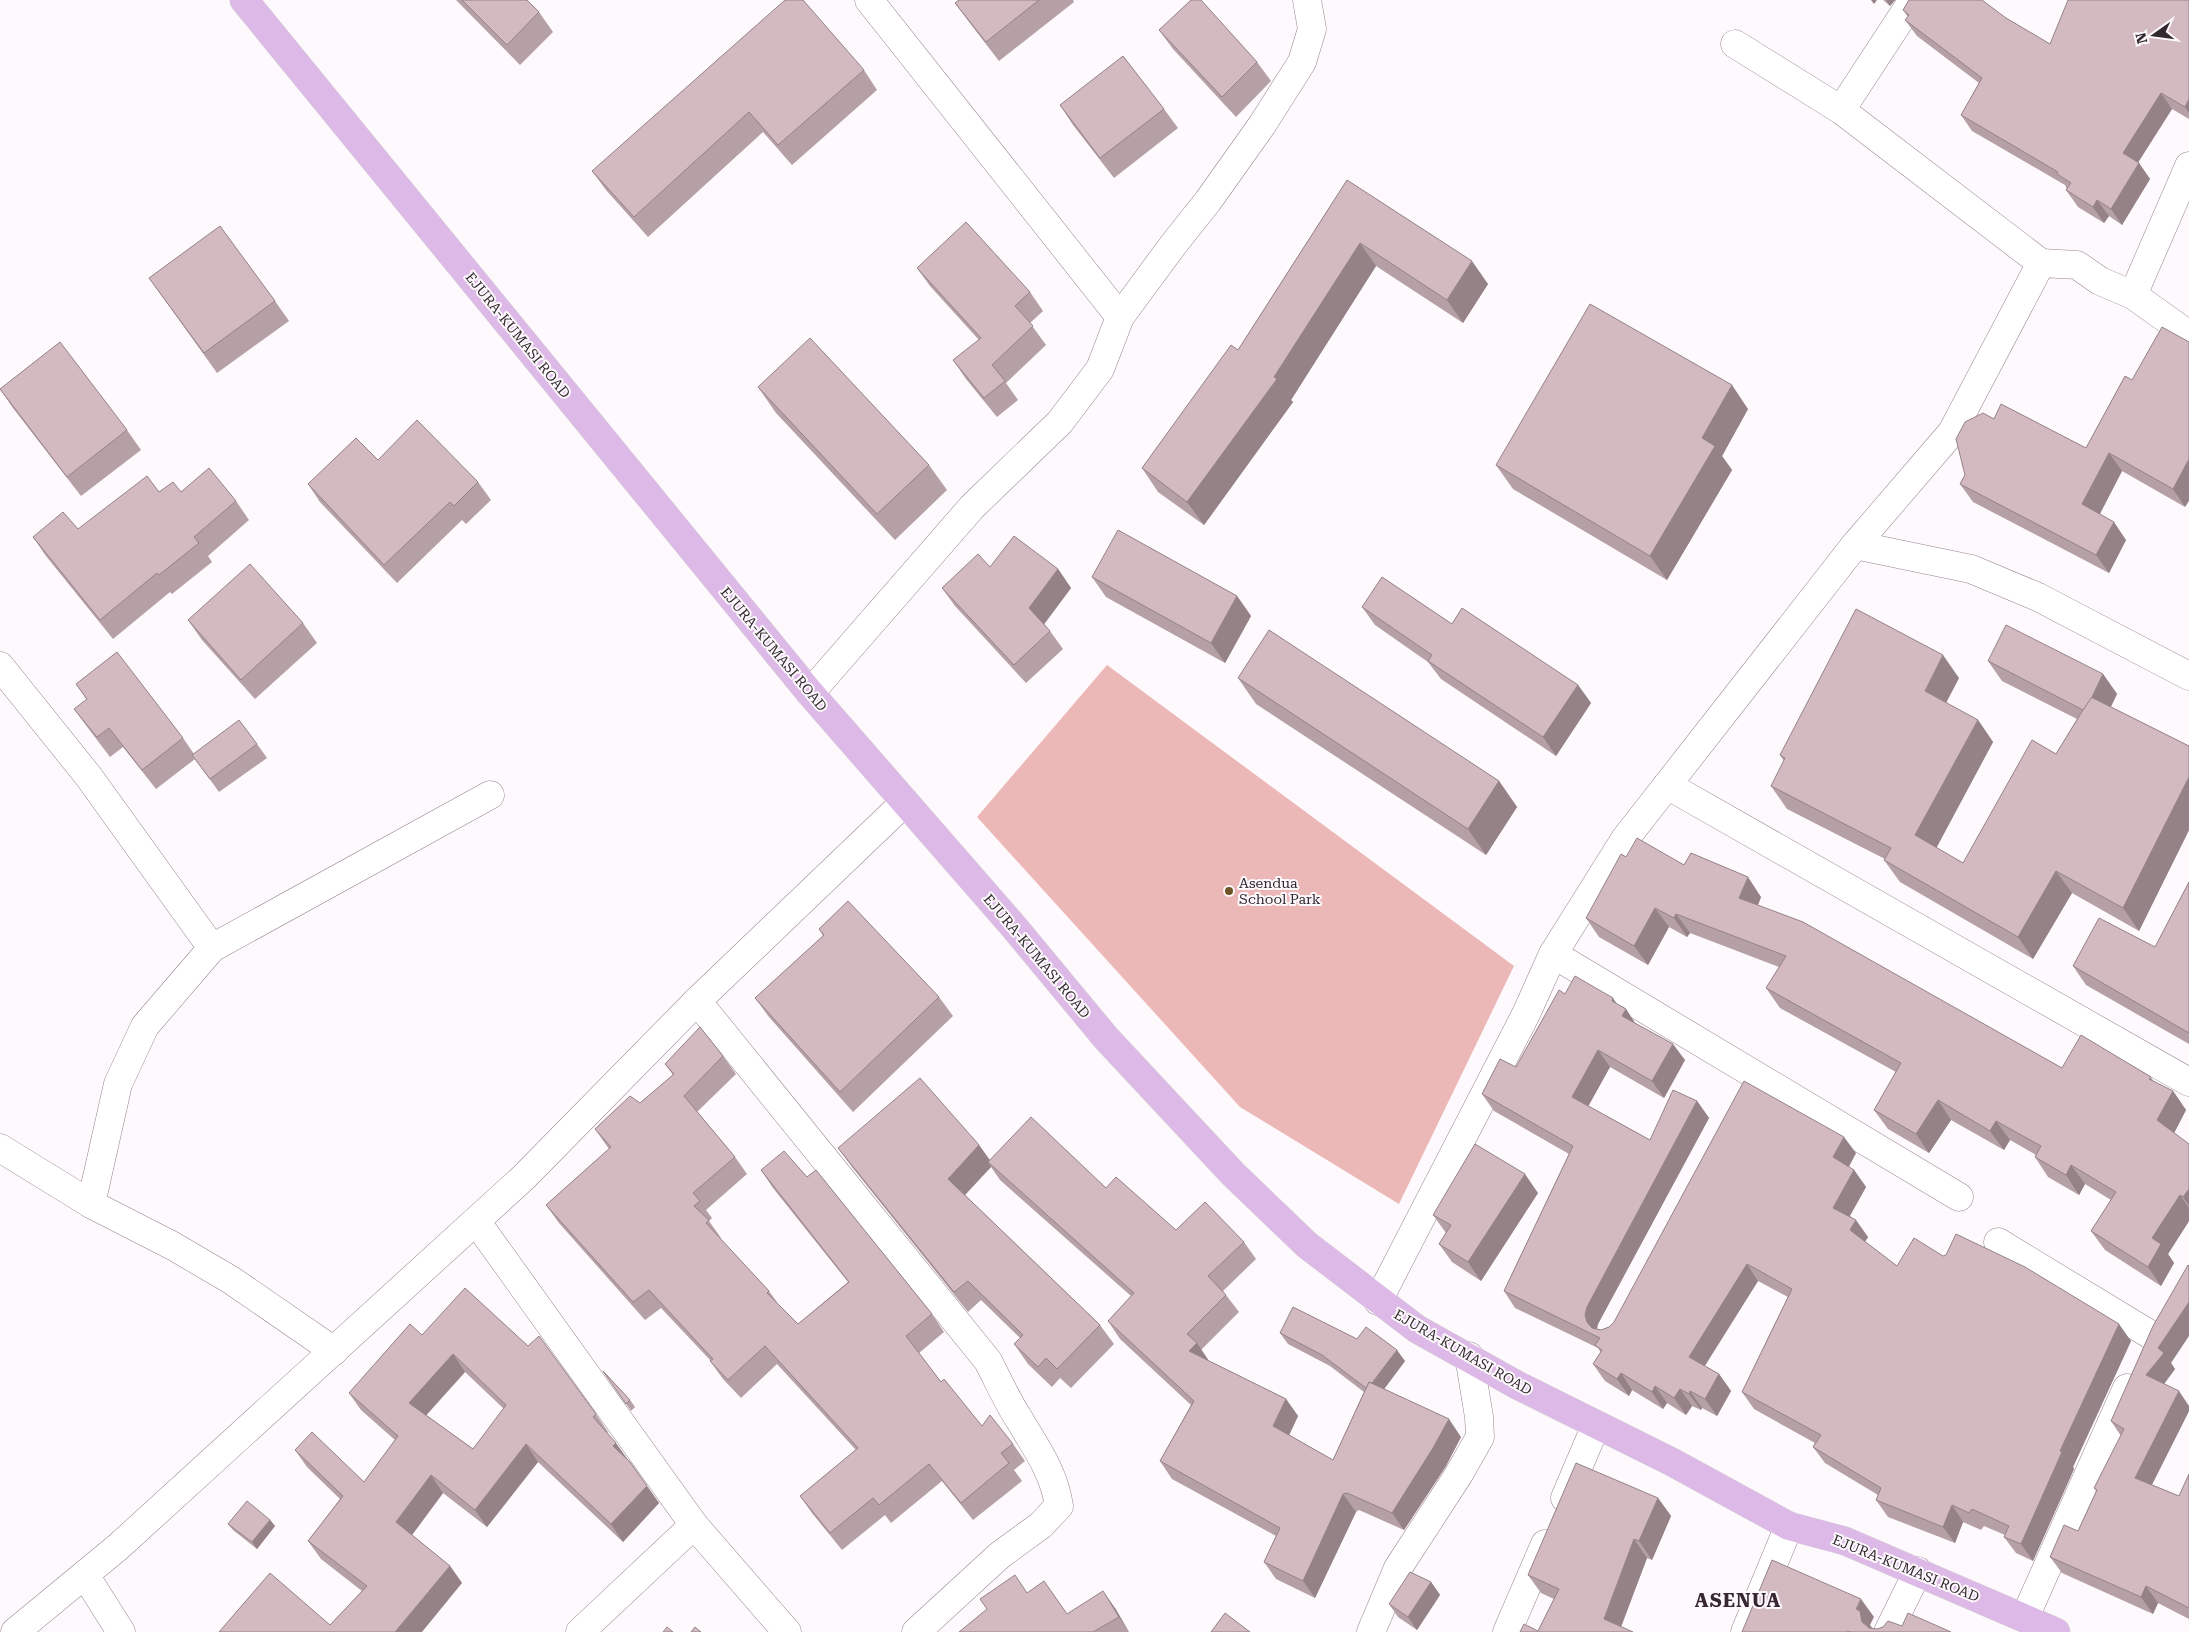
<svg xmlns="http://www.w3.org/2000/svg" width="2189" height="1632" font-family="'Roboto Serif',serif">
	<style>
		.green { fill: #ecb8b7 }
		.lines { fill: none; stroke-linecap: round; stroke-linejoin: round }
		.street-casing { stroke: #988491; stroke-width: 29 }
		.primary-casing { stroke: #d6d4d5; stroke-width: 29 }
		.street { stroke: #fff; stroke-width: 28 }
		.primary { stroke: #ddb9e7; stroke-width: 28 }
		.wall { fill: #b5a0a6; fill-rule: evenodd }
		.shaded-wall { fill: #948287 }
		.building { fill: #d3bac1; stroke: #948287; fill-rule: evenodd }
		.poi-dot { fill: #6e5425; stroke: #fef9fc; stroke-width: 2 }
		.labels { text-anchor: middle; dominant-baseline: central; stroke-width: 4; stroke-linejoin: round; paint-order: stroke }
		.street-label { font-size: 14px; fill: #31292e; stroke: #fef9fc }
		.poi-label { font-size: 14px; fill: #31292e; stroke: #fef9fc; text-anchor: start }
		.district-label { font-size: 19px; font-weight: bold; letter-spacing: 1px; fill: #372732; stroke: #fef9fc }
	</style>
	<rect width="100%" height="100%" fill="#fef9fc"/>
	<polygon class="green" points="1107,665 1514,966 1399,1204 1240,1107 977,817"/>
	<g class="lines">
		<g class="street-casing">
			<g id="street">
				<polyline points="869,0 1120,317"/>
				<polyline points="1913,0 1841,110 2041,263"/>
				<polyline points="1735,44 1841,110"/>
				<polyline points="2133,295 2189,166"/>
				<polyline points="1855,545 1971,569 2038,597 2189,676"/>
				<polyline points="0,666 89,777 212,948 145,1026 118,1084 91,1204 0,1148"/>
				<polyline points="810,693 972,507 1060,422 1100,369 1120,317 1173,245 1208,201 1262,125 1302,62 1312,29 1307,0"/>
				<polyline points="1667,785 2189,1082"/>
				<polyline points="212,948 490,795"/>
				<polyline points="1553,954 1959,1197"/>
				<path d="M697,1001l291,360c10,19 19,40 31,58 17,29 35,53 40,87l-18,19 -41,30 -84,77"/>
				<polyline points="91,1204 173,1246 231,1280 334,1351"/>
				<polyline points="476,1221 694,1525 787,1632"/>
				<polyline points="1998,1242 2151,1335"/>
				<polyline points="1378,1301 1526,1014 1553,954 1625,839 1855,545 1952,432 2041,263 2077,265 2100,281 2133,295 2189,335"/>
				<polyline points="1565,1498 1596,1425"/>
				<polyline points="85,1575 121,1632"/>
				<polyline points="2025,1617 2127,1388"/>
				<polyline points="15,1632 118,1547 524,1177 697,1001 905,802"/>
				<polyline points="580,1632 694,1525"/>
				<polyline points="1371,1632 1398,1568 1459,1474 1480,1437 1479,1417 1469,1356"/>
				<polyline points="1507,1632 1545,1544"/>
				<polyline points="1745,1632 1789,1526"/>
				<polyline points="1888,1632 1918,1571"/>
			</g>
		</g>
		<g class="primary-casing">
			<polyline id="primary" points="244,0 810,693 1014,927 1106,1038 1233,1174 1307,1245 1417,1329 1517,1385 1672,1462 1789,1526 1845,1541 2056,1632"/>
		</g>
		<use href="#street" class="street"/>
		<use href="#primary" class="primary"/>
	</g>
	<g class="wall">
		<polygon points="456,0 527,0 539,12 553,32 520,65"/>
		<polygon points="959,0 1073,0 1074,2 999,61 969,22 955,3"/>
		<polygon points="1883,0 1895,0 1890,6"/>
		<polygon points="2189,0 2189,119 2172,109 2138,162 2150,179 2122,225 2109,216 2104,223 2078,207 2066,190 2067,189 2065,185 1972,131 1961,115 1979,83 1917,36 1905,20 1908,17 1903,10 2006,18 2050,44"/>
		<polygon points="1159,30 1257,62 1271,81 1236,117 1173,49"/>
		<polygon points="864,70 877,90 792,165 763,132 648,237 606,190 592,171"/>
		<polygon points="1060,105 1164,109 1178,128 1114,178 1073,125"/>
		<polygon points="1347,180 1488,284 1463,323 1376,266 1291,400 1293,402 1204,525 1158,492 1142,468 1238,350"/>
		<polygon points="917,268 1030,292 1043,311 1030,323 1046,345 1006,383 1018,400 997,417 966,379 953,360 979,340 930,286"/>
		<polygon points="149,278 275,301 289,321 217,373"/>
		<polygon points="2125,376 2185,507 2122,471 2100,514 2126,540 2109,573 1973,502 1960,484 1994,419 2086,448"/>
		<polygon points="758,387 929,465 947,490 895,540 776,413"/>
		<polygon points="0,389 127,430 141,450 81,496 13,408"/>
		<polygon points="1748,409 1722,456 1732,470 1667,580 1513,489 1496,465"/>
		<polygon points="378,460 478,482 491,500 466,524 462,520 397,583 320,502 308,484"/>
		<polygon points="159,492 236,501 249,520 208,556 212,562 172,594 170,592 113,639 46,556 33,537 78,529"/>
		<polygon points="990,567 1058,569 1071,588 1044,624 1050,631 1063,649 1026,683 955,606 942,588"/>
		<polygon points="1092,577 1237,596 1251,616 1225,663 1106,597"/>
		<polygon points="1362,607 1452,624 1578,685 1591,703 1556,756 1441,679 1428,662 1375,625"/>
		<polygon points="188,620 303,623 317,643 255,699 202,640"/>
		<polygon points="1988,661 2103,674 2117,694 2111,707 2189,746 2189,830 2139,931 2072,893 2033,959 1900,882 1884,860 1885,859 1787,809 1771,786 1784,761 1780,755 1959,678 1946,703 1978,720 1993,742 1936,848 1963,863 2056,754 2077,719 2002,681"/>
		<polygon points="1238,678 1499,781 1517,807 1486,855 1256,704"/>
		<polygon points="76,684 183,738 194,754 257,744 267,758 219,792 195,759 156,789 123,747 110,757 88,728 74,709 87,700"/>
		<polygon points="1626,857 1684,865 1761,897 1758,905 2062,1068 2151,1077 2154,1082 2173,1091 2186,1110 2174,1133 2189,1144 2189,1221 2168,1254 2174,1263 2161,1286 2105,1250 2091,1231 2111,1200 2085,1184 2079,1195 2048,1177 2035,1157 2036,1155 2010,1140 2004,1150 1951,1120 1929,1153 1888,1129 1874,1110 1896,1072 1780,1008 1766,988 1779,967 1690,933 1687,937 1669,927 1648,965 1599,937 1586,918"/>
		<polygon points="2189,882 2189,1044 2086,985 2073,966 2155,947"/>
		<polygon points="819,929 939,997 953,1016 853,1112 769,1017 755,998 823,936"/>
		<polygon points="1565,994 1617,1004 1626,1009 1635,1023 1685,1060 1664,1098 1610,1067 1588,1106 1650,1140 1697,1101 1709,1118 1598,1324 1597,1329 1601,1330 1609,1327 1856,1153 1849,1167 1854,1170 1866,1187 1850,1216 1868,1237 1865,1242 1897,1266 1943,1256 2131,1341 2073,1467 2074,1469 2033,1561 2016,1553 2004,1537 2005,1535 1984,1526 1981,1530 1963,1522 1955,1543 1888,1517 1876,1500 1878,1495 1825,1463 1813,1447 1815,1443 1754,1409 1742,1392 1788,1297 1758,1281 1705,1366 1719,1374 1731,1391 1717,1416 1702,1408 1701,1410 1692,1406 1686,1415 1667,1403 1663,1409 1632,1390 1629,1396 1605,1381 1593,1364 1601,1353 1598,1348 1515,1308 1504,1291 1569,1154 1494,1111 1482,1094 1516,1067"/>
		<polygon points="723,1056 736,1074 697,1112 735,1157 747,1174 706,1210 712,1218 709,1221 721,1238 720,1239 769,1291 779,1305 798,1324 848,1282 773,1188 761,1170 932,1314 944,1332 919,1353 941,1382 982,1426 1013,1444 1025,1461 1014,1470 1022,1481 973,1520 942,1481 891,1523 885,1515 842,1550 812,1513 800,1496 856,1450 777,1364 741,1398 723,1379 710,1361 711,1361 661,1308 645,1320 559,1223 546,1205 609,1149 595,1129 640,1103 673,1075 665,1064"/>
		<polygon points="979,1145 990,1160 1106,1188 1176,1230 1244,1242 1256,1259 1223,1291 1226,1295 1239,1312 1201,1350 1209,1361 1286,1399 1298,1416 1289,1435 1333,1460 1364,1392 1330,1366 1288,1344 1280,1333 1357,1339 1405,1361 1384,1389 1461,1437 1446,1466 1404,1530 1359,1510 1356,1512 1315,1598 1276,1579 1264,1562 1276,1536 1172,1479 1160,1461 1191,1405 1120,1339 1108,1321 1131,1296 1000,1180 991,1167 965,1195 1100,1325 1114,1344 1071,1388 1060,1378 1052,1387 1028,1364 1014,1344 1020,1338 981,1300 968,1312 852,1167 838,1148"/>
		<polygon points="1538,1193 1481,1281 1452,1262 1439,1244 1446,1233 1433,1215"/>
		<path d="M422,1335l174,79 12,18 -1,1 21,27 31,43 -36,39 -85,-80 -51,65 -44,-34 -31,42 38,31 12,17 -132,42 32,-34 -41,-32 -13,-18 32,-42 -33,-32 -12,-17 69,32 31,-42 -34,-30 -12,-17zM465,1372l39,37 -31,40 -47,-34z"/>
		<polygon points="2171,1363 2175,1369 2164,1384 2189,1406 2189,1411 2152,1485 2179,1496 2189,1474 2189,1619 2158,1603 2153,1614 2062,1573 2050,1557 2078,1531 2096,1491 2094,1488 2121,1436 2111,1421"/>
		<polygon points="603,1371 630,1400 635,1407 631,1411"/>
		<polygon points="1658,1498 1671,1516 1652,1560 1647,1558 1621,1627 1538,1631 1554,1599 1541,1593 1528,1575"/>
		<polygon points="270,1520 275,1526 257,1549 233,1530 228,1524"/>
		<polygon points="1431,1582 1440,1595 1417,1630 1398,1617 1389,1604"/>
		<polygon points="1027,1593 1067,1614 1115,1608 1129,1632 959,1632"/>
	</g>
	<g class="shaded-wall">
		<polygon points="1871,0 1877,0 1874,4"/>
		<polygon points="1886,0 1895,0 1890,6"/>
		<polygon points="2161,93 2172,109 2134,169 2123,153"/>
		<polygon points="2189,99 2189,113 2185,107"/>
		<polygon points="2139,163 2150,179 2122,225 2111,209"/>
		<polygon points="2097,200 2109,216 2104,223 2093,207"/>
		<polygon points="1360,243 1376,266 1291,400 1293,402 1204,525 1187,502 1274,377"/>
		<polygon points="1472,261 1488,284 1463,323 1447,300"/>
		<polygon points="1732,385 1748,409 1722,456 1732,470 1667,580 1650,556 1702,438"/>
		<polygon points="2109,453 2122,471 2095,523 2082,504"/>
		<polygon points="2189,459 2189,501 2185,507 2173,489"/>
		<polygon points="2114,522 2126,540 2109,573 2096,555"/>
		<polygon points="1058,569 1071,588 1042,627 1029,608"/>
		<polygon points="1237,596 1251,616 1225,663 1211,643"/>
		<polygon points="1943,655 1959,678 1940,714 1925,691"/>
		<polygon points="2103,674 2117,694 2099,730 2085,711"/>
		<polygon points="1578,685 1591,703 1556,756 1543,737"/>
		<polygon points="1978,720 1993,742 1931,858 1915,835"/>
		<polygon points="2189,777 2189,830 2139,931 2123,908"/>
		<polygon points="1499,781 1517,807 1486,855 1468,829"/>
		<polygon points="2056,871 2072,893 2033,959 2018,937"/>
		<polygon points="1748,877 1761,897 1753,917 1739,898"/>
		<polygon points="1655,908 1669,927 1648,965 1634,946"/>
		<polygon points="1676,914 1690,933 1687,937 1674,918"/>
		<polygon points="1613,998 1623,1013 1626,1009 1637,1026 1634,1032 1612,1001"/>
		<polygon points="1673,1044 1685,1060 1664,1098 1652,1081"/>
		<polygon points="1598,1050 1610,1067 1584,1114 1572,1097"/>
		<polygon points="2173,1091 2186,1110 2171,1139 2157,1120"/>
		<polygon points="1938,1100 1951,1120 1929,1153 1916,1134"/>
		<polygon points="1697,1101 1709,1118 1598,1324 1596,1332 1598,1339 1587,1322 1585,1315 1587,1307"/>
		<polygon points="1996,1121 2010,1140 2004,1150 1990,1131"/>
		<polygon points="1844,1137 1856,1153 1844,1174 1833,1157"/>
		<polygon points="979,1145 993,1165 988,1162 991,1167 962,1198 948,1179"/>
		<polygon points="2071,1165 2085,1184 2079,1195 2066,1175"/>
		<polygon points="1854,1170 1866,1187 1845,1224 1833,1208"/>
		<polygon points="1525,1174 1538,1193 1481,1281 1468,1262"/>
		<polygon points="2189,1189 2189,1206 2183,1197"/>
		<polygon points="2180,1195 2189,1208 2189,1221 2168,1254 2174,1263 2161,1286 2148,1267 2152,1238"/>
		<polygon points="1856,1220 1868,1237 1861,1247 1850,1230"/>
		<polygon points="1747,1264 1758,1281 1700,1373 1689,1357"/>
		<polygon points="2189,1302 2189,1336 2171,1363 2175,1369 2158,1392 2146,1375 2158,1348"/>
		<polygon points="2119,1324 2131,1341 2073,1467 2074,1469 2033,1561 2021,1544 2060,1451"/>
		<polygon points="1197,1343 1209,1361 1189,1351"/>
		<polygon points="1397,1350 1405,1361 1376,1400 1368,1389"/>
		<polygon points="453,1354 465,1372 422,1420 409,1403"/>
		<polygon points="1621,1373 1632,1390 1629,1396 1617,1379"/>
		<polygon points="1719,1374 1731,1391 1717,1416 1705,1399"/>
		<polygon points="1655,1386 1667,1403 1663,1409 1652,1392"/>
		<polygon points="1680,1389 1692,1406 1686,1415 1674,1398"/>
		<polygon points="1690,1391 1702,1408 1701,1410 1689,1394"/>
		<polygon points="2179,1391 2189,1406 2189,1411 2147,1494 2135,1478"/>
		<polygon points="1286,1399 1298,1416 1285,1444 1273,1426"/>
		<polygon points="1449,1419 1461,1437 1446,1466 1404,1530 1392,1513"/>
		<polygon points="616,1443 628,1460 625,1464 613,1446"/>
		<polygon points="526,1444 538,1462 487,1527 475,1510"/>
		<polygon points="431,1475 443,1493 409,1539 396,1522"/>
		<polygon points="647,1486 659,1503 623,1542 611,1524"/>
		<polygon points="1343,1494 1356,1512 1315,1598 1303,1581"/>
		<polygon points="1658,1498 1671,1516 1652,1560 1639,1541"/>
		<polygon points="1952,1505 1963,1522 1955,1543 1943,1527"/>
		<polygon points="270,1520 275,1526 257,1549 252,1542"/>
		<polygon points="1634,1539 1647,1558 1619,1632 1604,1619"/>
		<polygon points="450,1566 462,1583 422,1632 395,1632"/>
		<polygon points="1431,1582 1440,1595 1417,1630 1408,1617"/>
		<polygon points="2146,1586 2158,1603 2153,1614 2141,1597"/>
		<polygon points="1103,1591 1115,1608 1129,1632 1119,1617"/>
		<polygon points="1861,1599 1874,1617 1870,1625 1873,1629 1874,1632 1862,1622 1856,1609"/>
	</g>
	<g class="building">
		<polygon points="462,0 527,0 539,12 507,45"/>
		<polygon points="785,0 803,0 864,70 778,145 749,112 634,217 592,171"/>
		<polygon points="959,0 1039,0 986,42 955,3"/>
		<polygon points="1191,0 1201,0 1257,62 1222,97 1159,30"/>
		<polygon points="1909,0 1982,0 2006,18 2050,44 2068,0 2189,0 2189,99 2185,107 2161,93 2123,153 2139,163 2111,209 2097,200 2093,207 2066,190 2071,183 2057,174 2058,172 1961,115 1982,78 1905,20 1909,15 1903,10"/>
		<polygon points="1123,56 1164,109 1100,158 1060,105"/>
		<polygon points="1347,180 1472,261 1447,300 1360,243 1274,377 1277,379 1187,502 1142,468 1231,345 1238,350"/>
		<polygon points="966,222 1030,292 1015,306 1033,326 992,365 1005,381 984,398 953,360 981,338 917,268"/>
		<polygon points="220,226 275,301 204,353 149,278"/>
		<polygon points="1590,304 1732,385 1702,438 1715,446 1650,556 1496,465"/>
		<polygon points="2162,327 2189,342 2189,459 2173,489 2109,453 2082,504 2114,522 2096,555 1960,484 1965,475 1956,439 1965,422 1983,413 1994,419 2001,404 2086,448 2125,376 2132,380"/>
		<polygon points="810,338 929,465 877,514 758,387"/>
		<polygon points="60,342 127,430 67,477 0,389"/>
		<polygon points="417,420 478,482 454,506 450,502 384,565 308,484 356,438 378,460"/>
		<polygon points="209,468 236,501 194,537 199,543 159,575 157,573 100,620 33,537 63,512 78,529 147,476 159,492 173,482 181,492"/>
		<polygon points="1118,530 1237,596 1211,643 1092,577"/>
		<polygon points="1014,536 1058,569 1029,608 1050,631 1014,665 942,588 978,554 990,567"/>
		<polygon points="250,564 303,623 241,680 188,620"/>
		<polygon points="1382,577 1452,624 1462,608 1578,685 1543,737 1428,661 1432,655 1362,607"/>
		<polygon points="1856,609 1943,655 1925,691 1978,720 1915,835 1963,863 2032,740 2056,754 2091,697 2189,746 2189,777 2123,908 2056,871 2018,937 1884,860 1891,848 1771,786 1785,758 1780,755"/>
		<polygon points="2006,625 2103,674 2092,697 2083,710 1988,661"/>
		<polygon points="1269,630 1499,781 1468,829 1238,678"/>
		<polygon points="117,652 183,738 142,770 109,728 97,737 74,709 87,699 76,684"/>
		<polygon points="239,720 257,744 210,779 192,755"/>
		<polygon points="1637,838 1684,865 1691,853 1748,877 1739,898 1803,922 2062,1068 2081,1035 2151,1077 2149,1079 2173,1091 2157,1120 2189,1144 2189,1189 2183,1197 2180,1195 2152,1238 2161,1244 2148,1267 2091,1231 2116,1192 2071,1165 2066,1175 2035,1157 2041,1146 1996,1121 1990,1131 1938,1100 1916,1134 1874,1110 1901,1063 1766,988 1786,956 1676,914 1674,918 1655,908 1634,946 1586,918 1621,854 1626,857"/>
		<polygon points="2189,882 2189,1033 2073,966 2099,918 2155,947"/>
		<polygon points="848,901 939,997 840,1092 755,998 824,935 819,929"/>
		<polygon points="1575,976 1613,998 1612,1001 1626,1009 1622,1016 1673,1044 1652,1081 1598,1050 1572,1097 1650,1140 1673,1090 1697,1101 1587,1307 1585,1315 1587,1322 1592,1328 1601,1330 1609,1327 1614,1322 1744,1081 1844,1137 1833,1157 1854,1170 1833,1208 1856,1220 1850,1230 1897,1266 1914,1238 1943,1256 1946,1255 1956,1234 2025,1267 2119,1324 2060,1451 2062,1452 2021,1544 2004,1537 2009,1526 1972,1509 1969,1513 1952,1505 1943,1527 1876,1500 1881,1488 1813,1447 1821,1435 1742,1392 1792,1289 1747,1264 1689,1357 1719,1374 1705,1399 1690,1391 1689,1394 1680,1389 1674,1398 1655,1386 1652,1392 1621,1373 1617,1379 1593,1364 1602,1350 1595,1345 1600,1338 1504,1291 1573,1146 1482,1094 1500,1059 1516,1067 1559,990 1565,994"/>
		<polygon points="700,1027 723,1056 684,1096 735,1157 693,1193 700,1201 694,1206 709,1220 706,1223 769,1291 767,1293 798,1324 849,1282 761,1170 784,1151 807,1177 816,1170 932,1314 906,1336 941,1382 944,1379 982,1426 990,1415 1013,1444 1001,1453 1009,1463 961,1503 929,1464 879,1505 873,1498 830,1533 800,1496 858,1448 765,1346 728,1380 710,1361 713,1359 649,1290 633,1302 546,1205 611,1147 595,1129 630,1096 640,1103 674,1074 665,1064"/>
		<polygon points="920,1078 979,1145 948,1179 1100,1325 1057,1369 1046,1358 1038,1367 1014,1344 1023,1335 968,1281 954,1292 838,1148"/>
		<polygon points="1031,1117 1106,1188 1116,1177 1176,1230 1205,1202 1244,1242 1208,1276 1226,1295 1187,1334 1197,1343 1189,1351 1286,1399 1273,1426 1333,1460 1369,1382 1449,1419 1433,1448 1392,1513 1347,1493 1343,1494 1303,1581 1264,1562 1280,1528 1160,1461 1194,1401 1108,1321 1134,1293 988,1162"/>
		<polygon points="1475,1144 1525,1174 1468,1262 1439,1244 1451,1225 1433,1215"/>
		<polygon points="2188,1265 2189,1266 2189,1302 2158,1348 2164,1353 2146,1375 2179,1391 2135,1478 2179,1496 2189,1474 2189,1608 2146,1586 2141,1597 2050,1557 2064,1525 2078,1531 2097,1490 2094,1488 2124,1429 2111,1421 2153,1326"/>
		<path d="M465,1288l63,58 11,-10 57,78 -3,3 23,26 -3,3 17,16 17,24 -36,38 -85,-80 -51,66 -44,-35 -35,47 54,44 -55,66h-176l51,-59 60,52 37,-39 -59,-45 35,-45 -48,-46 17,-18 52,50 34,-46 -49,-43 61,-69 12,11zM453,1354l53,51 -33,44 -64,-46z"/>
		<polygon points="1293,1307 1357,1339 1366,1327 1397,1350 1372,1383 1369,1382 1366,1388 1322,1355 1280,1333"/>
		<polygon points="603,1371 630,1400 626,1404"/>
		<polygon points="1576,1463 1658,1498 1639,1541 1634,1539 1604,1619 1633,1632 1520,1632 1524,1624 1538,1631 1559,1589 1528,1575"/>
		<polygon points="247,1501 270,1520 252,1542 228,1524"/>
		<polygon points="1772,1560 1861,1599 1856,1609 1860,1611 1862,1622 1869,1628 1877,1629 1883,1627 1888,1621 1902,1626 1908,1613 1951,1632 1851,1632 1847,1631 1847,1632 1742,1632"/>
		<polygon points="1410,1572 1431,1582 1408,1617 1389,1604"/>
		<polygon points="1015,1575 1027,1593 1044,1581 1067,1614 1103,1591 1119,1617 1093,1632 959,1632 987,1609 980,1599"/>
		<polygon points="1225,1613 1250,1632 1211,1632"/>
		<polygon points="667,1627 673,1632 663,1632"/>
		<polygon points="695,1627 701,1632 691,1632"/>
	</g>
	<circle class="poi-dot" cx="1229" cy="891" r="5"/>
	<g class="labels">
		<g class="street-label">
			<text transform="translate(518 335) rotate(51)">EJURA-KUMASI ROAD</text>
			<text transform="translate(774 649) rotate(50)">EJURA-KUMASI ROAD</text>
			<text transform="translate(1037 956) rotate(50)">EJURA-KUMASI ROAD</text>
			<text transform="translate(1463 1352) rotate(30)">EJURA-KUMASI ROAD</text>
			<text transform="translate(1906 1568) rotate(22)">EJURA-KUMASI ROAD</text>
		</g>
		<g class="poi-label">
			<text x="1239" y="883">Asendua<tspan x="1239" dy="16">School Park</tspan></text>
		</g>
		<g class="district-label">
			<text x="1738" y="1600">ASENUA</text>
		</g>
	</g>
	<g transform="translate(2154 35) rotate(256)" stroke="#fef9fc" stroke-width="4" paint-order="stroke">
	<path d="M0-4L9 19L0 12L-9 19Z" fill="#31292e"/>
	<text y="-8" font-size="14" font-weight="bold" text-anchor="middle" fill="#31292e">N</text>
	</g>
</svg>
